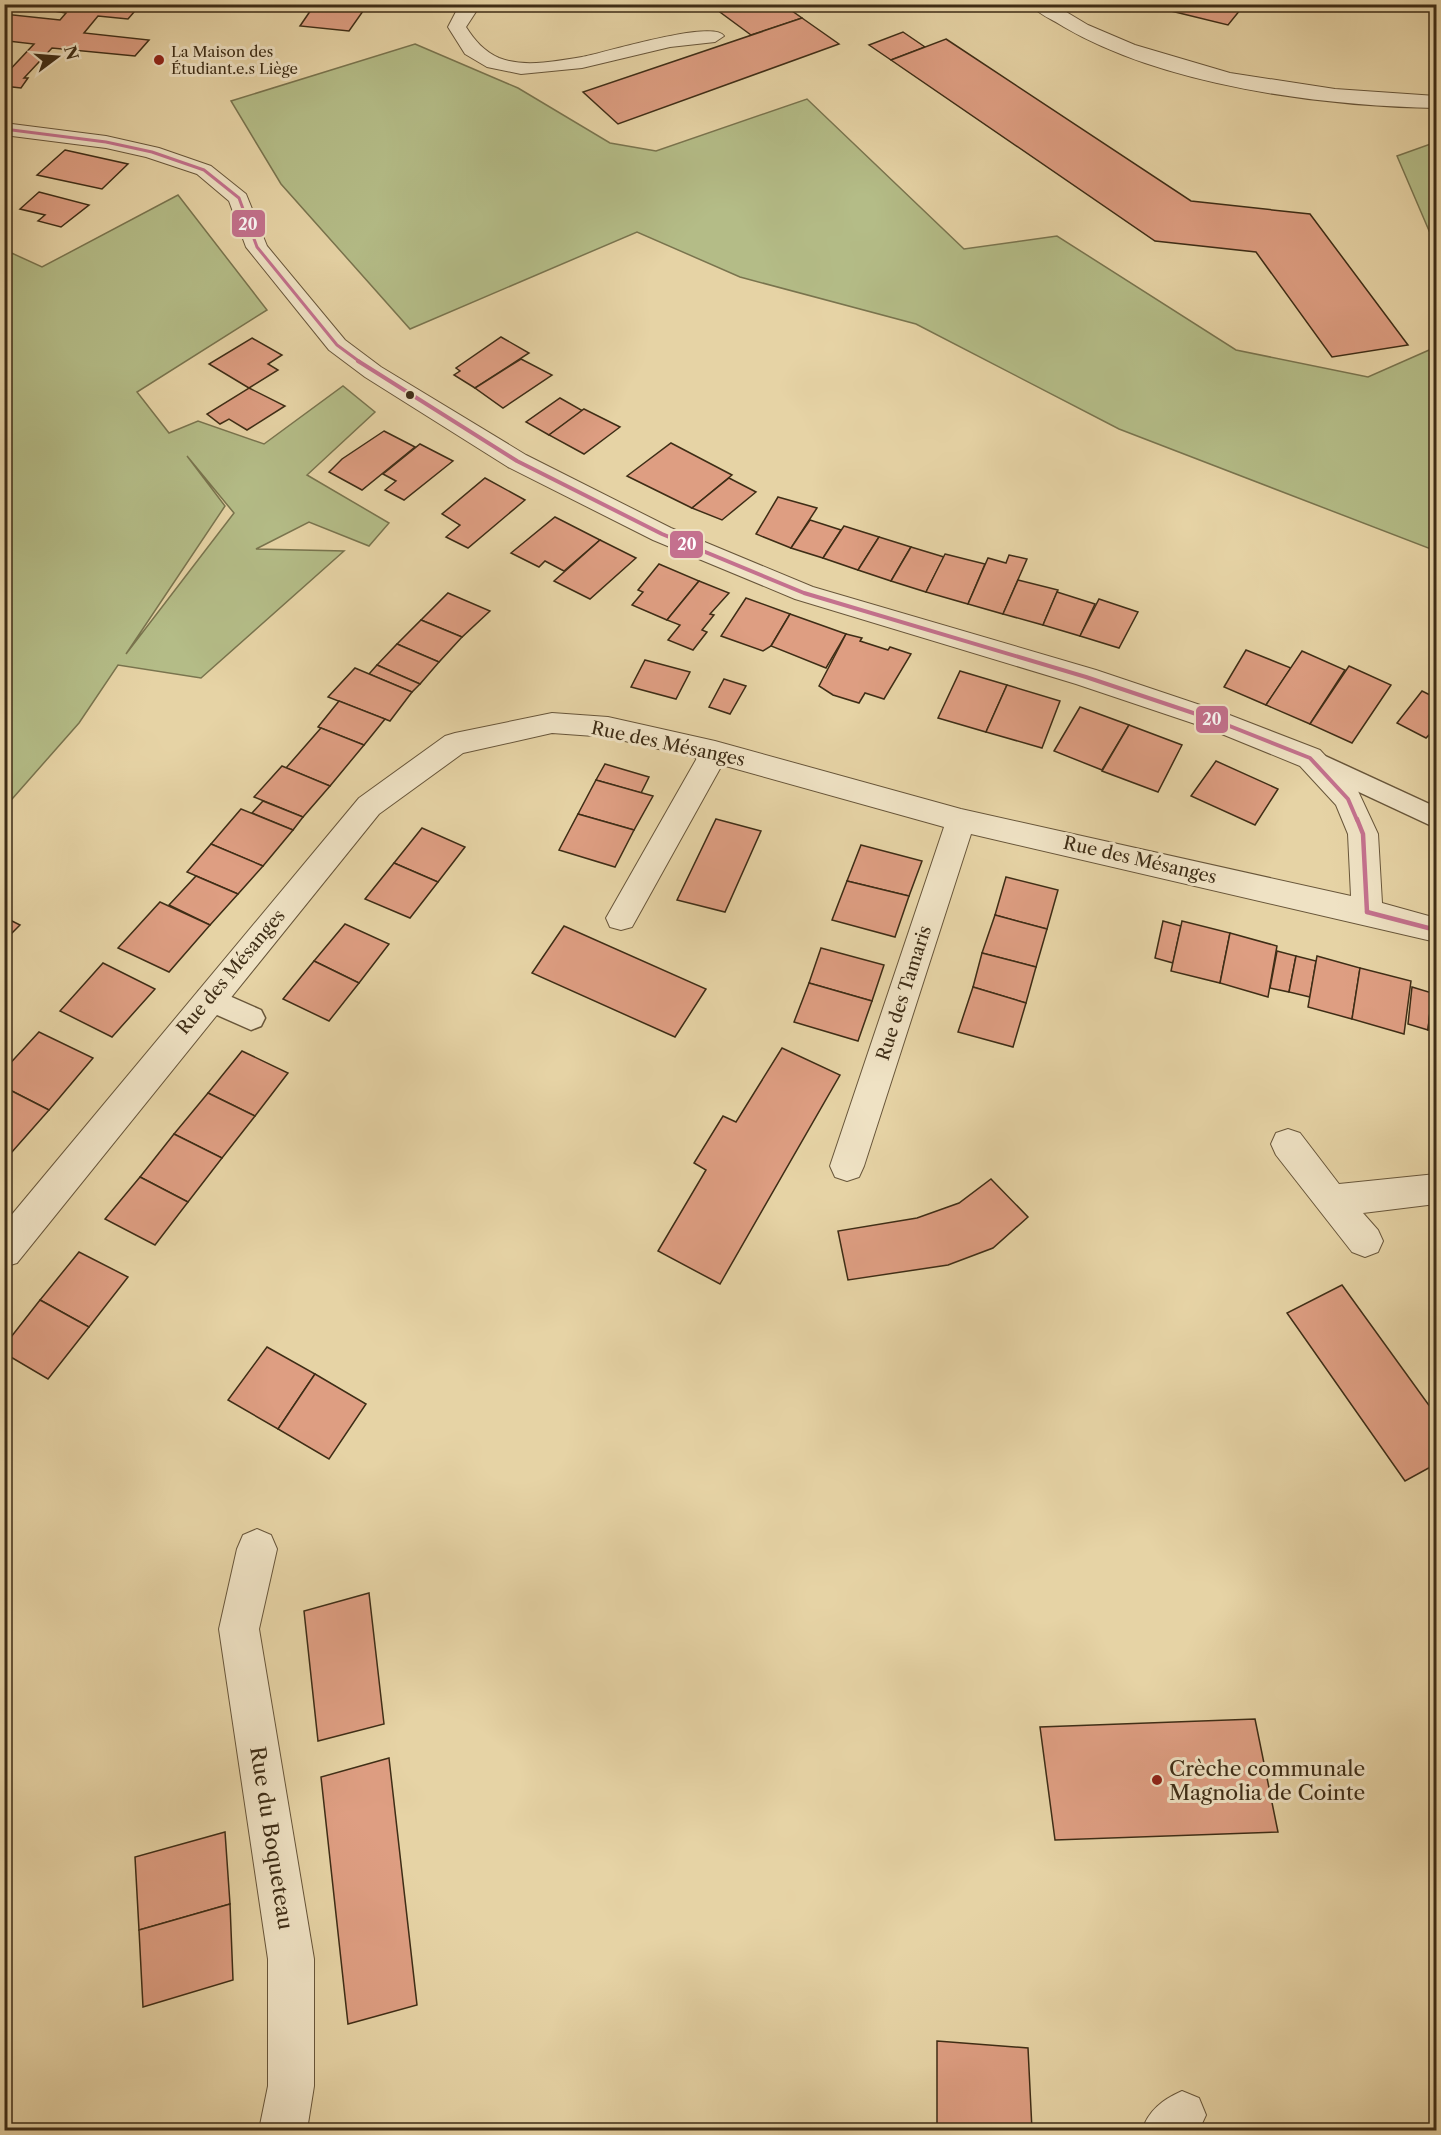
<svg xmlns="http://www.w3.org/2000/svg" width="1441" height="2135" font-family="'Libre Caslon Text',serif">
	<style>
		.green { fill: #b4bc87; stroke: #79744e; stroke-width: 1.5; fill-rule: evenodd }
		.building { fill: #de9e82; stroke: #3e2d16; stroke-width: 1.5 }
		.lines { fill: none; stroke-linecap: round; stroke-linejoin: round }
		.lane-casing { stroke: #68563a; stroke-width: 3 }
		.street-casing { stroke: #68563a; stroke-width: 2 }
		.lane { fill: #efe2c4; fill-rule: evenodd }
		.street { fill: #efe2c4; fill-rule: evenodd }
		.bus-1-far2-casing { stroke: #efe2c4; stroke-width: 6 }
		.bus-1-far1-casing { stroke: #efe2c4; stroke-width: 8 }
		.bus-1-casing { stroke: #efe2c4; stroke-width: 9 }
		.bus-1-far2 { stroke: #c4718e; stroke-width: 3 }
		.bus-1-far1 { stroke: #c4718e; stroke-width: 4 }
		.bus-1 { stroke: #c4718e; stroke-width: 4.5 }
		.poi-dot { fill: #8f2418; stroke: #efe2c4; stroke-width: 2 }
		.bus-dot { fill: #3e2d16; stroke: #efe2c4; stroke-width: 2 }
		.labels { text-anchor: middle; dominant-baseline: central; stroke-width: 6; stroke-linejoin: round; paint-order: stroke }
		.far-poi-label { font-size: 15px; fill: #3e2d16; stroke: #efe2c4; text-anchor: start }
		.street-label { font-size: 18px; fill: #3e2d16; stroke: #efe2c4 }
		.near-poi-label { font-size: 21px; fill: #3e2d16; stroke: #efe2c4; text-anchor: start }
		.near-street-label { font-size: 21px; fill: #3e2d16; stroke: #efe2c4 }
		.line-badge { stroke: #efe2c4; stroke-width: 2 }
		.badge-label { font-size: 16px; text-anchor: middle; font-weight: bold; fill: #fff }
	</style>
	<rect width="100%" height="100%" fill="#e6d3a5"/>
	<filter id="stains"><feTurbulence type="fractalNoise" baseFrequency=".00333" numOctaves="4"/><feColorMatrix values="0 0 0 0 .2 0 0 0 0 .09 0 0 0 0 .02 0 0 0 .5 -.17"/></filter>
	<radialGradient id="worn" r=".72"><stop offset=".6" stop-color="#630" stop-opacity="0"/><stop offset="1" stop-color="#630" stop-opacity=".3"/></radialGradient>
	<g class="green">
		<polygon points="415,44 518,88 610,143 656,151 807,99 964,249 1057,236 1236,350 1368,377 1436,347 1436,551 1119,429 916,324 740,277 637,232 410,329 281,184 231,101"/>
		<polygon points="1436,142 1436,247 1397,156"/>
		<path d="M178,195l89,115 -130,82 32,41 29,-12 66,23 79,-58 32,26 -68,63 82,48 -20,23 -60,-24 -53,27 88,2 -143,127 -83,-13 -39,58 -74,84v-557l37,17zM187,456l47,57 -108,141 99,-148z"/>
	</g>
	<g class="building">
		<polygon points="61,4 141,4 128,19 98,16 84,33 149,40 135,56 52,48 24,78 28,78 21,88 4,86 4,76 34,44 8,41 4,43 4,14 60,20 66,13 54,11"/>
		<polygon points="315,4 368,4 349,31 300,26"/>
		<polygon points="709,4 782,4 802,18 751,35"/>
		<polygon points="1176,4 1245,4 1228,25 1171,11"/>
		<polygon points="802,18 839,44 618,124 583,92"/>
		<polygon points="903,32 925,47 891,60 869,45"/>
		<polygon points="946,39 1191,201 1310,214 1408,345 1332,357 1256,252 1155,241 891,60"/>
		<polygon points="65,150 128,164 102,189 37,175"/>
		<polygon points="39,192 89,205 61,227 38,221 45,215 20,209"/>
		<polygon points="501,337 529,353 475,388 454,375 460,371 456,368"/>
		<polygon points="252,338 282,355 268,364 278,370 249,388 209,364"/>
		<polygon points="521,359 552,375 503,408 475,388"/>
		<polygon points="249,388 285,406 247,430 229,419 220,424 207,414"/>
		<polygon points="560,398 583,411 549,435 526,422"/>
		<polygon points="584,409 620,427 584,454 549,435"/>
		<polygon points="384,431 415,447 362,490 329,472 342,459"/>
		<polygon points="671,443 732,475 692,508 627,476"/>
		<polygon points="420,444 453,461 404,500 385,490 396,481 383,474"/>
		<polygon points="485,478 525,500 468,548 446,537 460,525 442,514"/>
		<polygon points="729,478 756,492 722,520 692,508"/>
		<polygon points="778,497 817,508 791,548 756,534"/>
		<polygon points="555,517 600,540 564,571 545,561 539,567 511,553"/>
		<polygon points="810,520 841,530 823,558 791,548"/>
		<polygon points="844,526 879,537 858,570 823,558"/>
		<polygon points="879,537 911,547 891,581 858,570"/>
		<polygon points="600,540 636,558 590,599 554,581"/>
		<polygon points="911,547 944,557 926,592 891,581"/>
		<polygon points="945,554 985,564 968,604 926,592"/>
		<polygon points="1009,555 1027,559 1003,614 968,604 988,558 1006,563"/>
		<polygon points="659,564 699,581 667,620 632,605 643,592 638,590"/>
		<polygon points="1018,580 1058,590 1043,625 1003,614"/>
		<polygon points="699,581 729,593 710,614 714,615 702,630 707,632 693,650 668,640 680,625 667,620"/>
		<polygon points="1057,592 1095,604 1080,636 1043,625"/>
		<polygon points="448,593 490,611 462,637 421,620"/>
		<polygon points="746,598 790,614 771,646 763,651 721,636"/>
		<polygon points="1099,599 1138,612 1119,648 1080,636"/>
		<polygon points="790,614 846,634 826,668 771,646"/>
		<polygon points="421,620 462,637 439,662 397,644"/>
		<polygon points="846,634 862,638 860,641 888,650 890,647 911,654 884,699 865,693 859,703 833,695 819,686"/>
		<polygon points="397,644 439,662 420,684 377,665"/>
		<polygon points="1246,650 1291,668 1266,705 1224,687"/>
		<polygon points="1302,651 1345,670 1310,724 1266,705"/>
		<polygon points="645,660 690,672 676,699 631,687"/>
		<polygon points="377,665 420,684 412,692 369,674"/>
		<polygon points="1349,666 1391,685 1352,743 1310,724"/>
		<polygon points="355,668 412,692 390,721 328,697"/>
		<polygon points="960,671 1007,685 986,732 938,718"/>
		<polygon points="724,679 746,686 730,714 709,707"/>
		<polygon points="1007,685 1060,701 1042,748 986,732"/>
		<polygon points="1422,691 1436,698 1436,738 1429,735 1426,738 1397,723"/>
		<polygon points="339,701 385,719 364,745 318,727"/>
		<polygon points="1080,707 1129,725 1102,770 1054,751"/>
		<polygon points="1129,725 1182,745 1158,792 1102,771"/>
		<polygon points="321,728 364,745 330,786 286,768"/>
		<polygon points="1216,761 1278,789 1255,825 1191,796"/>
		<polygon points="605,764 649,777 641,793 596,780"/>
		<polygon points="282,766 330,786 303,817 254,797"/>
		<polygon points="596,780 653,796 634,830 578,814"/>
		<polygon points="263,801 303,817 293,830 252,813"/>
		<polygon points="241,809 293,830 263,866 211,844"/>
		<polygon points="578,814 634,830 615,867 559,850"/>
		<polygon points="716,819 761,831 725,912 677,900"/>
		<polygon points="422,828 465,847 438,882 394,863"/>
		<polygon points="211,844 263,866 238,894 187,872"/>
		<polygon points="861,845 922,861 909,896 847,881"/>
		<polygon points="394,863 438,882 410,918 365,899"/>
		<polygon points="196,876 238,894 210,925 169,905"/>
		<polygon points="1006,877 1058,890 1047,929 995,915"/>
		<polygon points="847,881 909,896 895,937 832,920"/>
		<polygon points="160,902 210,925 169,972 118,948"/>
		<polygon points="995,915 1047,929 1036,967 982,953"/>
		<polygon points="4,917 20,925 4,941"/>
		<polygon points="1163,921 1181,926 1173,963 1155,958"/>
		<polygon points="1182,921 1230,933 1220,983 1171,971"/>
		<polygon points="345,924 389,944 359,983 314,961"/>
		<polygon points="564,926 706,989 675,1037 532,973"/>
		<polygon points="1230,933 1277,946 1268,997 1220,983"/>
		<polygon points="821,948 884,965 872,1001 809,983"/>
		<polygon points="1277,951 1296,956 1289,992 1270,988"/>
		<polygon points="982,953 1036,967 1026,1003 973,987"/>
		<polygon points="1296,956 1316,961 1310,997 1289,992"/>
		<polygon points="1317,956 1360,968 1352,1019 1308,1007"/>
		<polygon points="314,961 359,983 329,1021 283,999"/>
		<polygon points="103,963 155,989 112,1037 60,1011"/>
		<polygon points="1360,968 1411,981 1404,1034 1352,1019"/>
		<polygon points="809,983 872,1001 858,1041 794,1022"/>
		<polygon points="973,987 1026,1003 1013,1047 958,1032"/>
		<polygon points="1412,987 1432,993 1428,1030 1408,1024"/>
		<polygon points="1432,993 1436,994 1436,1032 1428,1030"/>
		<polygon points="39,1032 93,1058 49,1110 4,1087 4,1070"/>
		<polygon points="782,1048 840,1075 720,1284 658,1251 706,1170 694,1163 723,1116 736,1122"/>
		<polygon points="242,1051 288,1073 255,1116 208,1093"/>
		<polygon points="4,1087 49,1110 4,1161"/>
		<polygon points="208,1093 255,1116 222,1158 174,1134"/>
		<polygon points="174,1134 222,1158 188,1202 140,1177"/>
		<polygon points="140,1177 188,1202 155,1245 105,1219"/>
		<polygon points="991,1179 1028,1217 993,1248 948,1265 848,1280 838,1231 917,1218 959,1203"/>
		<polygon points="79,1252 128,1277 89,1327 40,1300"/>
		<polygon points="1342,1285 1436,1415 1436,1464 1405,1481 1287,1313"/>
		<polygon points="40,1300 89,1327 48,1379 4,1353 4,1346"/>
		<polygon points="267,1347 315,1374 278,1429 228,1400"/>
		<polygon points="315,1374 366,1404 329,1459 278,1429"/>
		<polygon points="369,1593 384,1724 318,1741 304,1611"/>
		<polygon points="1255,1719 1278,1832 1055,1840 1040,1727"/>
		<polygon points="389,1758 417,2005 348,2024 321,1777"/>
		<polygon points="225,1832 230,1904 139,1930 135,1857"/>
		<polygon points="230,1904 233,1980 143,2007 139,1930"/>
		<polygon points="937,2041 1028,2048 1032,2130 937,2127"/>
	</g>
	<g class="lines">
		<g class="lane-casing">
			<g id="lane">
				<polygon points="1310,749 1436,807 1436,828 1301,765 1298,758 1301,751"/>
				<polygon points="209,987 261,1010 265,1018 261,1026 251,1030 199,1007 195,999 199,991"/>
			</g>
		</g>
		<g class="street-casing">
			<g id="street">
				<path d="M460,4h21l-15,23c9,14 18,24 33,31 25,10 58,3 83,-1 22,-4 131,-38 142,-21l-9,6 -45,5 -88,21 -61,6 -34,-7 -22,-13 -17,-27z"/>
				<path d="M1030,4h23l35,21 47,20 95,28 105,16 101,7v12c-115,-2 -271,-22 -372,-81 -10,-7 -27,-13 -34,-23z"/>
				<polygon points="4,123 106,136 159,148 211,166 246,194 267,246 345,340 381,367 526,455 671,528 813,587 1096,670 1227,714 1320,750 1358,791 1378,834 1382,903 1436,918 1436,942 971,834 864,1166 859,1177 847,1181 835,1177 830,1166 944,827 722,765 632,927 621,930 610,927 606,918 697,758 608,737 552,733 463,753 379,814 17,1263 4,1267 4,1224 359,798 445,736 455,733 552,713 608,717 715,741 961,809 1351,896 1348,834 1336,805 1300,766 1207,728 1076,684 795,599 653,540 508,467 365,377 329,350 246,247 229,201 197,174 146,157 106,148 4,135"/>
				<polygon points="1288,1129 1300,1133 1339,1184 1436,1174 1436,1204 1363,1213 1378,1230 1383,1241 1378,1252 1365,1257 1352,1252 1276,1155 1271,1144 1276,1133"/>
				<polygon points="257,1529 271,1535 277,1549 259,1629 314,1959 314,2086 307,2130 259,2130 268,2086 268,1959 219,1629 237,1549 243,1535"/>
				<path d="M1182,2091l17,7 7,17 -7,15h-57c7,-20 20,-30 40,-39z"/>
			</g>
		</g>
		<use href="#lane" class="lane"/>
		<use href="#street" class="street"/>
		<g class="bus-1-far2-casing">
			<polyline id="bus-1-far2" points="4,129 106,142 152,152 204,170 239,198 257,247 337,345 360,362"/>
		</g>
		<g class="bus-1-far1-casing">
			<polyline id="bus-1-far1" points="358,361 517,461 662,534 804,593 1086,677 1217,721 1310,758 1348,799 1357,820"/>
		</g>
		<g class="bus-1-casing">
			<g id="bus-1">
				<polyline points="1357,819 1363,834 1367,912"/>
				<polyline points="1367,912 1436,930"/>
			</g>
		</g>
		<use href="#bus-1-far2" class="bus-1-far2"/>
		<use href="#bus-1-far1" class="bus-1-far1"/>
		<use href="#bus-1" class="bus-1"/>
	</g>
	<g class="poi-dot">
		<circle cx="159" cy="60" r="6"/>
		<circle cx="1157" cy="1780" r="6"/>
	</g>
	<circle class="bus-dot" cx="410" cy="395" r="5"/>
	<g class="labels">
		<g class="far-poi-label">
			<text x="171" y="51">La Maison des<tspan x="171" dy="17">Étudiant.e.s Liège</tspan></text>
		</g>
		<g class="street-label">
			<text transform="translate(668 744) rotate(12)">Rue des Mésanges</text>
			<text transform="translate(1140 860) rotate(13)">Rue des Mésanges</text>
			<text transform="translate(231 972) rotate(-50)">Rue des Mésanges</text>
			<text transform="translate(904 993) rotate(-72)">Rue des Tamaris</text>
		</g>
		<g class="near-poi-label">
			<text x="1169" y="1768">Crèche communale<tspan x="1169" dy="24">Magnolia de Cointe</tspan></text>
		</g>
		<g class="near-street-label">
			<text transform="translate(272 1838) rotate(81)">Rue du Boqueteau</text>
		</g>
	</g>
	<g class="line-badge">
		<rect x="231" y="209" width="35" height="29" rx="6" fill="#c4718e"/>
		<rect x="669" y="530" width="35" height="29" rx="6" fill="#c4718e"/>
		<rect x="1195" y="705" width="34" height="29" rx="6" fill="#c4718e"/>
	</g>
	<g class="badge-label">
		<text x="248" y="230">20</text>
		<text x="687" y="550">20</text>
		<text x="1212" y="725">20</text>
	</g>
	<rect width="1441" height="2135" fill="none" stroke="#e6d3a5" stroke-width="24"/>
	<rect x="6" y="6" width="1429" height="2123" fill="none" stroke="#3e2d16" stroke-width="3"/>
	<rect x="12" y="12" width="1417" height="2111" fill="none" stroke="#3e2d16" stroke-width="1.5"/>
	<g transform="translate(57 57) rotate(74)" stroke="#efe2c4" stroke-width="4.5" paint-order="stroke">
	<path d="M0-4.5L10 22L0 15L-10 22Z" fill="#3e2d16"/>
	<text y="-9" font-size="16" font-weight="bold" text-anchor="middle" fill="#3e2d16">N</text>
	</g>
	<rect width="100%" height="100%" filter="url(#stains)"/>
	<rect width="100%" height="100%" fill="url(#worn)"/>
</svg>
